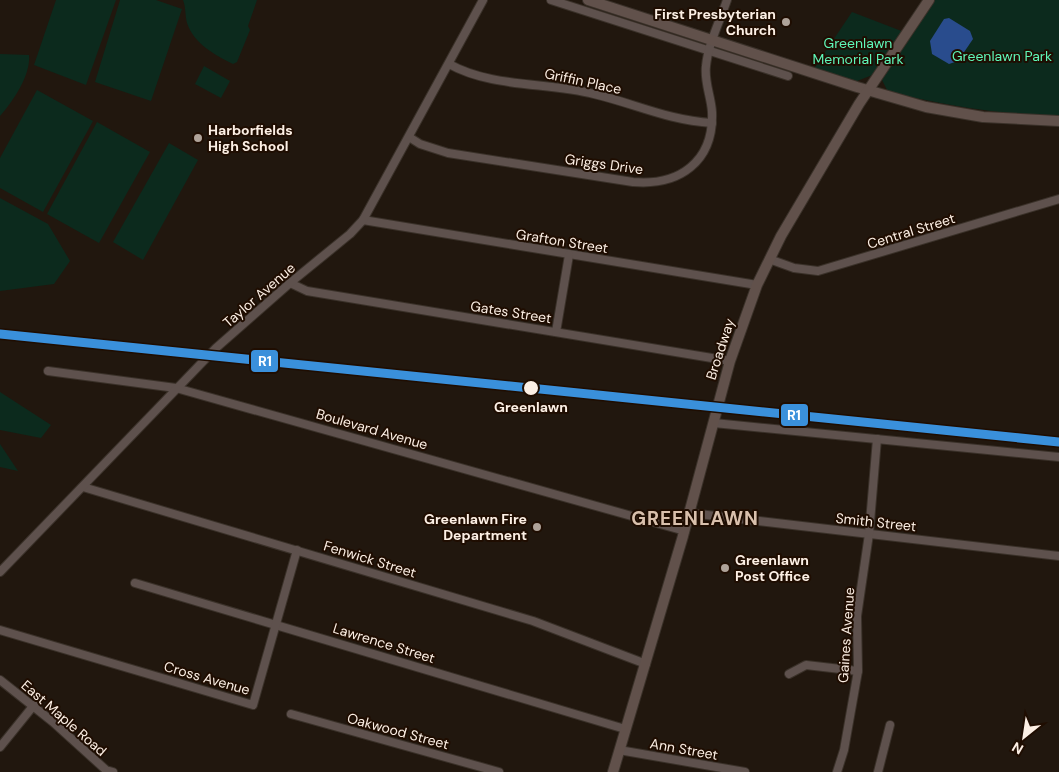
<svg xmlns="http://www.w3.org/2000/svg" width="1059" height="772" font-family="'DM Sans',sans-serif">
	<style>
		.green { fill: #0c2a1d }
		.water { fill: #294c8d }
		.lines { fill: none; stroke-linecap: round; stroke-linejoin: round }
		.minor-casing { stroke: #3a3129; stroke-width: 10 }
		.major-casing { stroke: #3a3129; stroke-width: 12 }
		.minor { stroke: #5e514d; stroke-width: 8 }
		.major { stroke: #61514b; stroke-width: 10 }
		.rail-1-casing { stroke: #1f0d01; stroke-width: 12 }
		.rail-1 { stroke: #3a90db; stroke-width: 9 }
		.poi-dot { fill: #afa399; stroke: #1f0d01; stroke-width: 2 }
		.stop-dot { fill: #fcefe4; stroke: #1f0d01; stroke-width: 2 }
		.labels { text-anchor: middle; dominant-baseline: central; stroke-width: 4; stroke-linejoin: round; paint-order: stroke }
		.poi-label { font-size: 14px; font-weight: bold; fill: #fcefe4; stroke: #1f0d01; text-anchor: end }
		.park-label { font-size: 14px; fill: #5ff7b9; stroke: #1f0d01 }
		.street-label { font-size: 14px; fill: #fcefe4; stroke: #1f0d01 }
		.stop-label { font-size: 14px; font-weight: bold; fill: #fcefe4; stroke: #1f0d01 }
		.district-label { font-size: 19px; font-weight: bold; letter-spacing: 1px; fill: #d9c0ac; stroke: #1f0d01 }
		.line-badge { stroke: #1f0d01; stroke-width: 2 }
		.badge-label { font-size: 14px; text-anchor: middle; font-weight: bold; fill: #fff }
	</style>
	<rect width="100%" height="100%" fill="#21170e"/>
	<g class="green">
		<polygon points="56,0 116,0 86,85 34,65"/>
		<polygon points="120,0 156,0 182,9 151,101 95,82"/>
		<path d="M183,0h74l-9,26 2,4 -13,32 -4,2c-18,-9 -39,-20 -46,-41 -2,-8 -1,-15 -4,-23z"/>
		<path d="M935,0h124v116c-58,-1 -114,-11 -171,-24l-6,-12z"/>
		<polygon points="852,12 904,32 875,74 852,83 813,70"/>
		<path d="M0,54l29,1c2,20 -16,46 -29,61z"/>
		<polygon points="204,66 230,81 221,98 195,84"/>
		<polygon points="37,90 93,121 43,212 0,188 0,158"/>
		<polygon points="97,122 150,152 99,243 47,214"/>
		<polygon points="169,143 198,160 143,260 113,242"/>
		<polygon points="0,198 48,224 70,261 54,284 0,291"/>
		<polygon points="0,392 51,425 41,438 0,430"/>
		<polygon points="0,444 18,471 0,467"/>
	</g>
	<polygon class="water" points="949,18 970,31 973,39 958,61 949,64 932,54 930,41 944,19"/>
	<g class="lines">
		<g class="minor-casing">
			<g id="minor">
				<polyline points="551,0 788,76"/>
				<path d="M449,64c43,24 98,18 145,30 42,10 73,26 118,29"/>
				<path d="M409,137l11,7 28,9 185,29c46,4 81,-20 79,-70 -1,-16 -8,-30 -6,-46 2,-22 14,-45 21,-66"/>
				<polyline points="363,220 757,285"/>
				<polyline points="769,259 794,268 818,271 1059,199"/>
				<polyline points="290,283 307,291 730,361"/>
				<polyline points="556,332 569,255"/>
				<polyline points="48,371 176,388 685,531"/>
				<polyline points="714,423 1059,457"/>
				<polyline points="83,487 533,621 646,664"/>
				<polyline points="690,513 1059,556"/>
				<polyline points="0,572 216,348 290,283 350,234 363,220 483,0"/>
				<polyline points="135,583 625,729"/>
				<polyline points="0,630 253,705 297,550"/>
				<polyline points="789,674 806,665 858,671"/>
				<polyline points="0,680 53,722 106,770 113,772"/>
				<polyline points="291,714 499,772"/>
				<polyline points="0,747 34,705"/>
				<polyline points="619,750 745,772"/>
				<polyline points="837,772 844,750 858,671 857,616 869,534 877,439"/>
				<polyline points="878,772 890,725"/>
			</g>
		</g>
		<g class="major-casing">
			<g id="major">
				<polyline points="588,0 857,87 926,107 983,117 1059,121"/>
				<polyline points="613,772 683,536 730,361 757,285 781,236 859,104 929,0"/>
			</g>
		</g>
		<use href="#minor" class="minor"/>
		<use href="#major" class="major"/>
		<g class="rail-1-casing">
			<polyline id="rail-1" points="0,334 1059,442"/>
		</g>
		<use href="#rail-1" class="rail-1"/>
	</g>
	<g class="poi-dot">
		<circle cx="786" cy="22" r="5"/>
		<circle cx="198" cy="138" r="5"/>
		<circle cx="537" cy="527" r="5"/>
		<circle cx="725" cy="568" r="5"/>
	</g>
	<circle class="stop-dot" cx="531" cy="388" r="8"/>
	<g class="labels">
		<g class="poi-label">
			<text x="776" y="14">First Presbyterian<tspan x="776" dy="16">Church</tspan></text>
			<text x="208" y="130" text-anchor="start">Harborfields<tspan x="208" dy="16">High School</tspan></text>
			<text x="527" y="519">Greenlawn Fire<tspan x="527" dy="16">Department</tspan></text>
			<text x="735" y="560" text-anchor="start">Greenlawn<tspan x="735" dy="16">Post Office</tspan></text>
		</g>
		<g class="park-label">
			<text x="858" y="43">Greenlawn<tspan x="858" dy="16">Memorial Park</tspan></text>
			<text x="1002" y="56">Greenlawn Park</text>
		</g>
		<g class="street-label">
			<text transform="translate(583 81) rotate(12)">Griffin Place</text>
			<text transform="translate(604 164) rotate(8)">Griggs Drive</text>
			<text transform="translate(911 231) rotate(-17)">Central Street</text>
			<text transform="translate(562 241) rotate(9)">Grafton Street</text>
			<text transform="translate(259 295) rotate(-41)">Taylor Avenue</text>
			<text transform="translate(511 312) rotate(9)">Gates Street</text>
			<text transform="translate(720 349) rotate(-72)">Broadway</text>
			<text transform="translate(372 429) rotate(16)">Boulevard Avenue</text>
			<text transform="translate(876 522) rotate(6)">Smith Street</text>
			<text transform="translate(370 559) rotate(17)">Fenwick Street</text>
			<text transform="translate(846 635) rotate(-86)">Gaines Avenue</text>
			<text transform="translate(384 643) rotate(17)">Lawrence Street</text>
			<text transform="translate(207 678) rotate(16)">Cross Avenue</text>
			<text transform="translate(64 718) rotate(41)">East Maple Road</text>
			<text transform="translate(398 731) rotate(15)">Oakwood Street</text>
			<text transform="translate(684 749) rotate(10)">Ann Street</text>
		</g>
		<g class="stop-label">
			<text x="531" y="407">Greenlawn</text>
		</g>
		<g class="district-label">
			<text x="695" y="518">GREENLAWN</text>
		</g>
	</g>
	<g class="line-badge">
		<rect x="250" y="349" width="29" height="24" rx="5" fill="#3a90db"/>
		<rect x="780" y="403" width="29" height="24" rx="5" fill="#3a90db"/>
	</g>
	<g class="badge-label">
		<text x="265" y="366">R1</text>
		<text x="794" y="420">R1</text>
	</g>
	<g transform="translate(1024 737) rotate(210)" stroke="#1f0d01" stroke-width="4" paint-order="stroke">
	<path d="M0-4L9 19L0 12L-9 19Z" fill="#fcefe4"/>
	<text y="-8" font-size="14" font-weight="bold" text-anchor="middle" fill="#fcefe4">N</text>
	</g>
</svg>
